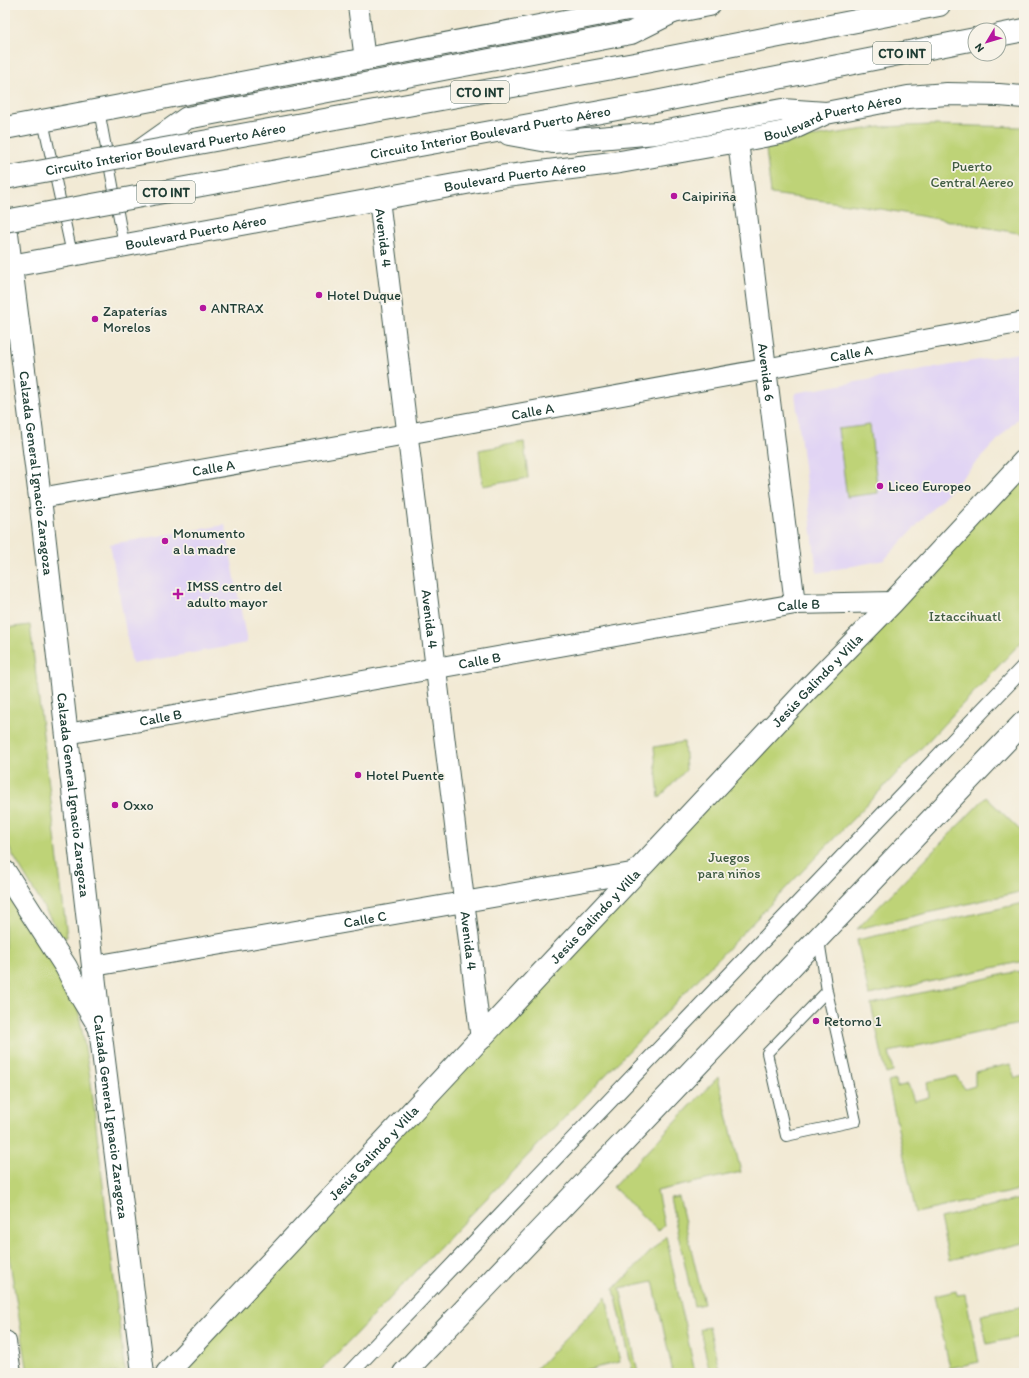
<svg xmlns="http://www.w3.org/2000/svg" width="1029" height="1378" font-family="Itim,sans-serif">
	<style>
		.built { fill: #e1d4f4 }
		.green { fill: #bed377; stroke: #6e8856 }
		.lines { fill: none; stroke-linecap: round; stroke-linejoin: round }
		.service-casing { stroke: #3f574c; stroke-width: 12 }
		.pedestrian-casing { stroke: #3f574c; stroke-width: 17 }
		.minor-casing { stroke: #3f574c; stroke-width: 22 }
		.secondary-casing { stroke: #3f574c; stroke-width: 24 }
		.primary-casing { stroke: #3f574c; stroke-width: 24 }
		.motorway-casing { stroke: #3f574c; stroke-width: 24 }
		.service { stroke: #fff; stroke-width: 10 }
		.pedestrian { stroke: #fff; stroke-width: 15 }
		.minor { stroke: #fff; stroke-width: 20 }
		.secondary { stroke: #fff; stroke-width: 22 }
		.primary { stroke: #fff; stroke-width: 22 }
		.motorway { stroke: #fff; stroke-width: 22 }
		.motorway-bridge-casing { stroke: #3f574c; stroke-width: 24; stroke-linecap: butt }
		.motorway-bridge { stroke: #fff; stroke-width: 22 }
		.poi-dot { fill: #b5179e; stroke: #f7f3e8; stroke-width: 1.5 }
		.labels { text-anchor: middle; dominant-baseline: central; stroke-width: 3.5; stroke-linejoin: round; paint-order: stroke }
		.shield { fill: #f7f3e8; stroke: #60746a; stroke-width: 1 }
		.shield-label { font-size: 13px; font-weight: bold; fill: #1f3d34 }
		.street-label { font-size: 14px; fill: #1f3d34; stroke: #f7f3e8 }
		.park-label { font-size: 14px; fill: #3f5b41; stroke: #f7f3e8 }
		.poi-label { font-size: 14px; fill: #1f3d34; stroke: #f7f3e8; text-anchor: start }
	</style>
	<rect width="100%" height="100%" fill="#f7f3e8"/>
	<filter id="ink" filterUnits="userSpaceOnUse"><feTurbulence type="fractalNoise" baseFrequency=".025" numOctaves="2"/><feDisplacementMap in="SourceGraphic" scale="8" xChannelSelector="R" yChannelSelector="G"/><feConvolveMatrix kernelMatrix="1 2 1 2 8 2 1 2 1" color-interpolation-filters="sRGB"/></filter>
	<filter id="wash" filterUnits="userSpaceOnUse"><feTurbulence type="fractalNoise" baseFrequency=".012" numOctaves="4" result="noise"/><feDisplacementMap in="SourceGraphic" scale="16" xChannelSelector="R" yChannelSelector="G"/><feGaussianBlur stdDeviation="0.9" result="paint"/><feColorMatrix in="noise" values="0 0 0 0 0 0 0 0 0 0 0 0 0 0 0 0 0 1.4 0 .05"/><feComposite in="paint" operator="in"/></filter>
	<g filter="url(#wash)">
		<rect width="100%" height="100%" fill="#f2ead5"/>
		<g class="built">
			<polygon points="1024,352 1024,412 884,560 817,573 795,393"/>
			<polygon points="225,525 247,643 132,664 110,544"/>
		</g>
		<g class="green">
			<polygon points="932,125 1024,127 1024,234 863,206 771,194 766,149 812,137 880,127"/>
			<polygon points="870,425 878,493 847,497 838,429"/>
			<polygon points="524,442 528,478 483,486 479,450"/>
			<polygon points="1024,467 1024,639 927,742 318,1373 178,1373"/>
			<polygon points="30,625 67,937 62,938 11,852 5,836 5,628"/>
			<polygon points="684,742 686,770 659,798 654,747"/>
			<polygon points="986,797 1024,834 1024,891 857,929"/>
			<polygon points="5,878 78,1008 91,1082 125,1373 28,1373 5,1232"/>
			<polygon points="1024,903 1024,961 869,995 857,940"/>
			<polygon points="1019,971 1024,993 1024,1023 889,1052 893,1072 886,1074 871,1004"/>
			<polygon points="1010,1064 1015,1078 1024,1076 1024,1189 916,1213 888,1082 896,1080 897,1087 908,1084 914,1101 929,1097 927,1082 956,1076 965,1089 975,1086 975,1072"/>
			<polygon points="718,1077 741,1172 657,1191 664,1225 658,1231 613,1187"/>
			<polygon points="679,1197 704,1304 694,1306 670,1198"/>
			<polygon points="1024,1198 1024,1243 949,1260 940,1218"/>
			<polygon points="666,1236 695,1373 673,1373 653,1281 620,1288 638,1373 633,1373 614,1289"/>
			<polygon points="956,1291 957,1295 965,1294 979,1362 950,1368 934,1296"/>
			<polygon points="606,1297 620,1362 573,1373 532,1373"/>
			<polygon points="1024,1306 1024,1336 987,1344 981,1315"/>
			<polygon points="709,1327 720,1373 710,1373 700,1329"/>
		</g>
	</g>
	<g filter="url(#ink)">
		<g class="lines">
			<g class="service-casing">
				<g id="service">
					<polyline points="99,110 124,245"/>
					<polyline points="43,121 72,254"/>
					<polyline points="819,940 827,991 856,1121 786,1136 767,1053 827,991"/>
				</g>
			</g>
			<g class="pedestrian-casing">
				<polyline id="pedestrian" points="350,1373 1024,667"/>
			</g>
			<g class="minor-casing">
				<g id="minor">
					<polyline points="358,5 365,60"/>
					<path id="s1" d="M738,141l57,463"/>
					<path id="s2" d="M379,199l102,841"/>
					<path id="s3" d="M40,498l367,-64 617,-112"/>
					<path id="s4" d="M67,734l728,-130 98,-2"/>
					<path id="s5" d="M94,966l543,-94"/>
				</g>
			</g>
			<g class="secondary-casing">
				<g id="secondary">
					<polyline points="5,128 628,9 673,12 709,5"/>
					<path id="s6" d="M5,218l35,280 60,530 43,345"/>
					<path id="s7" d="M5,267l494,-90 121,-15 118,-21 47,-9 41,-19 82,-16 39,-3 52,1 25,2"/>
					<path id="s8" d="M167,1373l638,-681 88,-90 131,-141"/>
					<path d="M404,1373c206,-217 414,-433 620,-651"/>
				</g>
			</g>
			<g class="primary-casing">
				<g id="primary">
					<polyline points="5,872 66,967 79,993 100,1028"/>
					<polyline points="5,1342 10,1373"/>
				</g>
			</g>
			<g class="motorway-casing">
				<g id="motorway">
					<polyline points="999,35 1024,30"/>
					<polyline points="319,121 640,63 939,5"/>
					<polyline points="509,134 553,142 656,133 782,110 826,113"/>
					<polyline points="136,154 187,118 631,33 673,12"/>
					<path id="s9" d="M327,162l323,-59 325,-64"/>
				</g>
			</g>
			<use href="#service" class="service"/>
			<use href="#pedestrian" class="pedestrian"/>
			<use href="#minor" class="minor"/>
			<use href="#secondary" class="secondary"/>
			<use href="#primary" class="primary"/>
			<use href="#motorway" class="motorway"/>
			<g class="motorway-bridge-casing">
				<g id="motorway-bridge">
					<path id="s10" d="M5,178l314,-57"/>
					<polyline points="5,221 327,162"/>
				</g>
			</g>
			<use href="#motorway-bridge" class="motorway-bridge"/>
		</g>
	</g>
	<g class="poi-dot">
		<circle cx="674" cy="196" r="4"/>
		<circle cx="319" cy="295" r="4"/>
		<circle cx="203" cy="308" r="4"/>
		<circle cx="95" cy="319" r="4"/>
		<circle cx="880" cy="486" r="4"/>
		<circle cx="165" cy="541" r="4"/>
		<path d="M176 588h4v4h4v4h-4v4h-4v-4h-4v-4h4z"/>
		<circle cx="358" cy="775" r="4"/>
		<circle cx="115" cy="805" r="4"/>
		<circle cx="816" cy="1021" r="4"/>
	</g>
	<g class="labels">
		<g class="shield">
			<rect x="873" y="42" width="58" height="22" rx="3"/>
			<rect x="451" y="81" width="58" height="22" rx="3"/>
			<rect x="137" y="181" width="58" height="22" rx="3"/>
		</g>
		<g class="shield-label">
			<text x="902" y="53">CTO INT</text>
			<text x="480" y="92">CTO INT</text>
			<text x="166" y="192">CTO INT</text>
		</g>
		<g class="street-label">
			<text stroke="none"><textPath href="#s7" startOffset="842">Boulevard Puerto Aéreo</textPath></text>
			<text stroke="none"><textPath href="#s9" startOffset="166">Circuito Interior Boulevard Puerto Aéreo</textPath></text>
			<text stroke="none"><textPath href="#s10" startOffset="163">Circuito Interior Boulevard Puerto Aéreo</textPath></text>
			<text stroke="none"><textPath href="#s7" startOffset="518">Boulevard Puerto Aéreo</textPath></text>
			<text stroke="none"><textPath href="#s7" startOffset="194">Boulevard Puerto Aéreo</textPath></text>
			<text stroke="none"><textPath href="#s2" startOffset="39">Avenida 4</textPath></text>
			<text stroke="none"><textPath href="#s3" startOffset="824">Calle A</textPath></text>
			<text stroke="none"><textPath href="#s1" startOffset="233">Avenida 6</textPath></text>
			<text stroke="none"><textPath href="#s3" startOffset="500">Calle A</textPath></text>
			<text stroke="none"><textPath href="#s3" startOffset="176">Calle A</textPath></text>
			<text stroke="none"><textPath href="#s6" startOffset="257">Calzada General Ignacio Zaragoza</textPath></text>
			<text stroke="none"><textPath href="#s4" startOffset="743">Calle B</textPath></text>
			<text stroke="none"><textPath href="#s2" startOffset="423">Avenida 4</textPath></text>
			<text stroke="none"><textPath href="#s4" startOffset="419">Calle B</textPath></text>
			<text stroke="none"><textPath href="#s8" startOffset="950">Jesús Galindo y Villa</textPath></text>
			<text stroke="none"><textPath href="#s4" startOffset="95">Calle B</textPath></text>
			<text stroke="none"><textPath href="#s6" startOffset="581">Calzada General Ignacio Zaragoza</textPath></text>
			<text stroke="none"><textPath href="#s8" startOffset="626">Jesús Galindo y Villa</textPath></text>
			<text stroke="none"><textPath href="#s5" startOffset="275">Calle C</textPath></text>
			<text stroke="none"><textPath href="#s2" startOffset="747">Avenida 4</textPath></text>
			<text stroke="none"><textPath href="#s6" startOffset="905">Calzada General Ignacio Zaragoza</textPath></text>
			<text stroke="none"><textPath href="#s8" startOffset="302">Jesús Galindo y Villa</textPath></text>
		</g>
		<g class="park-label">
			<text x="972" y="166">Puerto<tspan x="972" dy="16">Central Aereo</tspan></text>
			<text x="965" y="616">Iztaccihuatl</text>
			<text x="729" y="857">Juegos<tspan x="729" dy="16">para niños</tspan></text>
		</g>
		<g class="poi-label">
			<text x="682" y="196">Caipiriña</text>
			<text x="327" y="295">Hotel Duque</text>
			<text x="211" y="308">ANTRAX</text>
			<text x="103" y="311">Zapaterías<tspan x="103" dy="16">Morelos</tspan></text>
			<text x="888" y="486">Liceo Europeo</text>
			<text x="173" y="533">Monumento<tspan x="173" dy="16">a la madre</tspan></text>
			<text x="187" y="586">IMSS centro del<tspan x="187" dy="16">adulto mayor</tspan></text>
			<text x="366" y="775">Hotel Puente</text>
			<text x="123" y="805">Oxxo</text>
			<text x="824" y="1021">Retorno 1</text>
		</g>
	</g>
	<rect width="1029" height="1378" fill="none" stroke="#f7f3e8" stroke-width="20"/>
	<g transform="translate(987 42) rotate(232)"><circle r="19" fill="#f7f3e8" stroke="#a1aaa0"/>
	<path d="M0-3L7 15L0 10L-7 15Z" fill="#b5179e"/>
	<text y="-6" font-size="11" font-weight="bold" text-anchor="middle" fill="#1f3d34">N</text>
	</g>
</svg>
